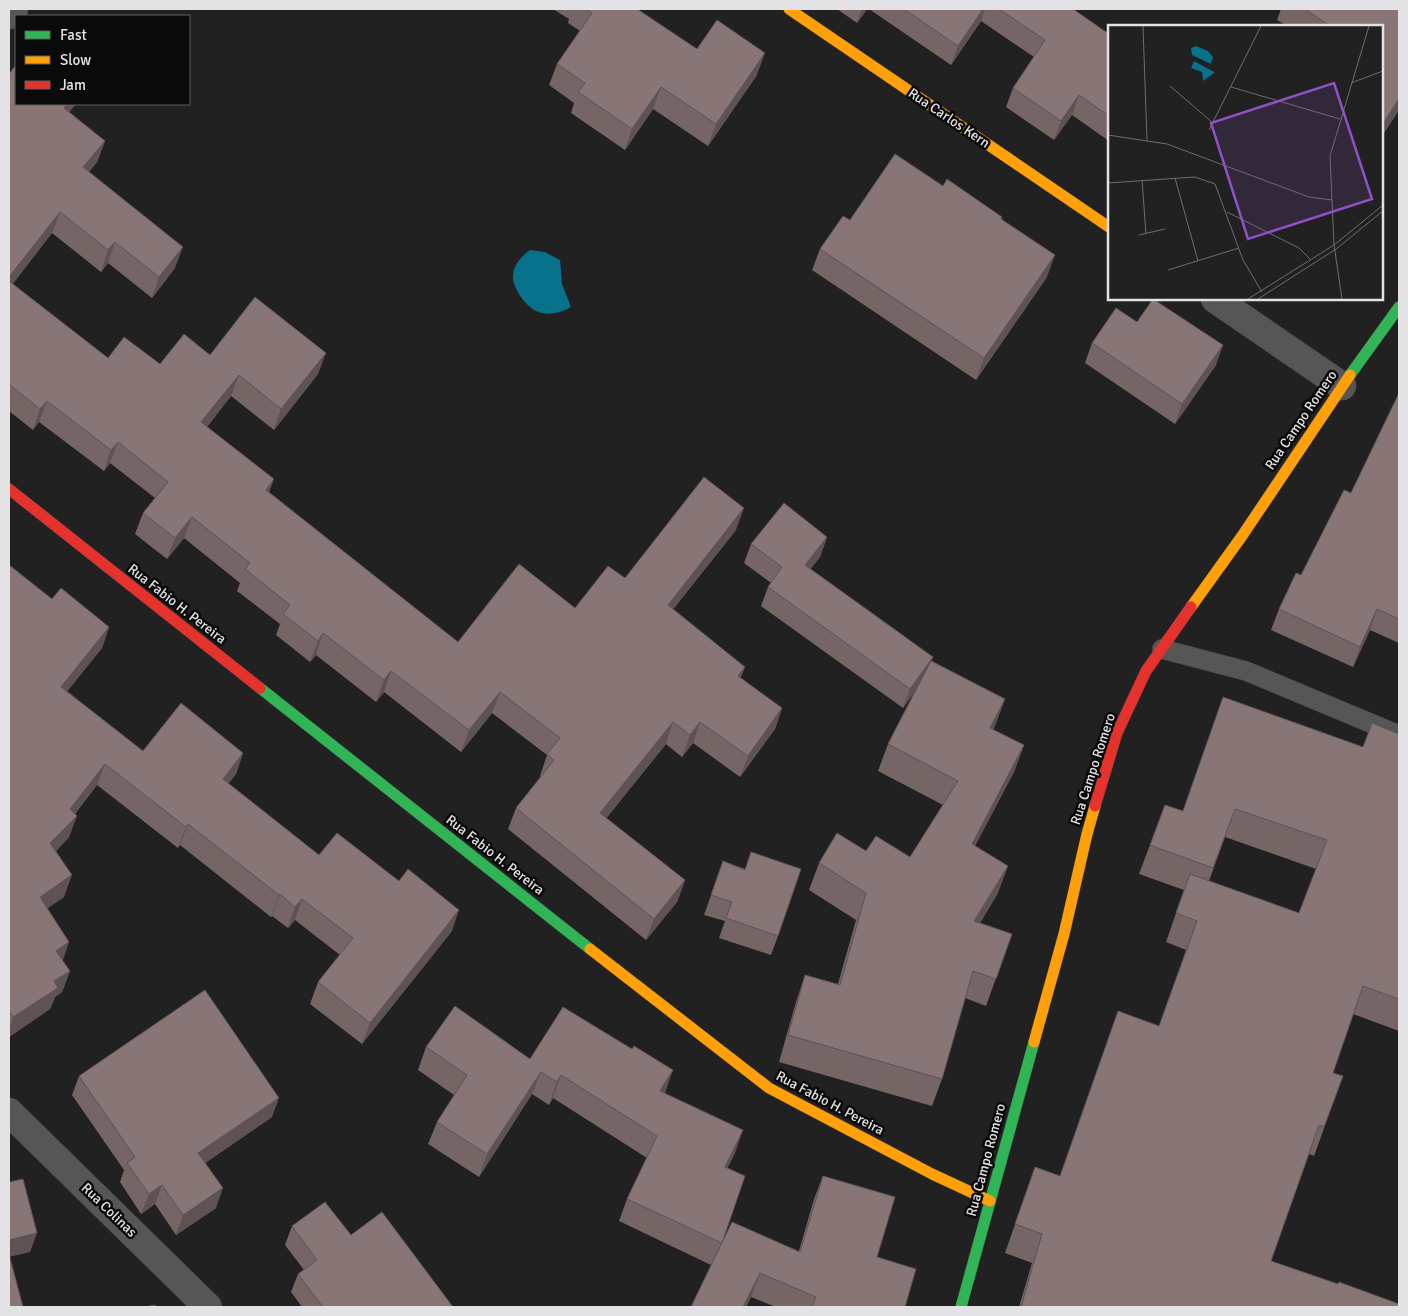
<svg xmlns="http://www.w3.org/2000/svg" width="1408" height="1316" font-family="Signika,sans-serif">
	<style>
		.water { fill: #08718b }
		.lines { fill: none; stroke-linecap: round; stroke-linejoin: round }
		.lane-casing { stroke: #3e3d3e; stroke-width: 20 }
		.street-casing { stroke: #3e3d3e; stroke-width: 29 }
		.fast-casing { stroke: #3e3d3e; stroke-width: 12 }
		.slow-casing { stroke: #3e3d3e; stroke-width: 12 }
		.jam-casing { stroke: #3e3d3e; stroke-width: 12 }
		.lane { stroke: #575657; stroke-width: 19 }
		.street { stroke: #575657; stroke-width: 28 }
		.fast { stroke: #30b455; stroke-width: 11 }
		.slow { stroke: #ff9f0a; stroke-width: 11 }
		.jam { stroke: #e5322d; stroke-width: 11 }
		.wall { fill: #756565; fill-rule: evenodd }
		.shaded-wall { fill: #5f5252 }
		.building { fill: #887575; stroke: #5f5252 }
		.labels { text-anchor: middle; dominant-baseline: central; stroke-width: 5; stroke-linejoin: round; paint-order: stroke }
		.street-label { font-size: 14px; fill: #e3e2e4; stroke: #0b0a0b }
		.inset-road { fill: none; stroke: #6f6e6f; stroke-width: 1 }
		.view { fill: #9050c6; fill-opacity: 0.15; stroke: #9050c6; stroke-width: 2.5 }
		.inset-edge { fill: none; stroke: #e3e2e4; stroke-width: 2.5 }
	</style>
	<rect width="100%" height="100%" fill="#212121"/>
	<path class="water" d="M530,250l15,2 15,8 2,24 9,23c-20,11 -37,9 -50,-10 -4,-6 -9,-15 -8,-22 1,-11 9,-19 17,-25z"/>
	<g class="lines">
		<g class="lane-casing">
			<polyline id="lane" points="1162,649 1246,671 1399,735"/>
		</g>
		<g class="street-casing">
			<g id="street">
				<polyline points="9,15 14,9"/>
				<polyline points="1215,299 1342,386"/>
				<polyline points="9,1112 208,1307"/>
			</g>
		</g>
		<g class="fast-casing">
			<g id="fast">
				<polyline points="1350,375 1399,307"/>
				<polyline points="260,688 590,949"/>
				<polyline points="961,1307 1034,1042"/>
			</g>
		</g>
		<g class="slow-casing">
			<g id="slow">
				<polyline points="789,9 1109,227"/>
				<polyline points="1191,607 1242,536 1350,375"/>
				<polyline points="590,949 769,1088 932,1174 990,1201"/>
				<polyline points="1034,1042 1064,934 1087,834 1095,806"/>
			</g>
		</g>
		<g class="jam-casing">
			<g id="jam">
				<polyline points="9,489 260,688"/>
				<polyline points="1095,806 1117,733 1146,671 1191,607"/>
			</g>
		</g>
		<use href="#lane" class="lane"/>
		<use href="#street" class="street"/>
		<use href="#fast" class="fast"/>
		<use href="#slow" class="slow"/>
		<use href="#jam" class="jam"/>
	</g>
	<g class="wall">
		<polygon points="553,9 637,9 697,49 757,75 708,146 653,109 625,150 571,113 574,103 549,85 557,64 580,31 568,23 569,19"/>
		<polygon points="837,9 867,9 857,23"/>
		<polygon points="869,9 1065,9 1109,34 1109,141 1072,115 1054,140 1006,107 1013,88 1034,57 981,21 951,65"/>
		<polygon points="1281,9 1399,9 1399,110 1382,136 1382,26 1287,26 1277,20"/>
		<polygon points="9,74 16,104 75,104 74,106 69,112 105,141 97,162 89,172 175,268 152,298 108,263 101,272 52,233 12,284 108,358 160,364 210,355 318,374 274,430 231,396 207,427 269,492 458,642 575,608 625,578 736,530 673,609 741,678 782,708 775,729 740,777 693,743 682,757 666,744 606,818 685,880 677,902 646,940 508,829 516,808 541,777 540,776 547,755 492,713 461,752 384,692 376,702 316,655 310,662 276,635 280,624 237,591 240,583 184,538 167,559 135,534 143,513 155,498 110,463 104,471 39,422 33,430 9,411"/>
		<polygon points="943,186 1002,219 1047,277 976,380 812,270 820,249 850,220"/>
		<polygon points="1092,343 1216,365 1175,424 1085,363"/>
		<polygon points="1399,393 1399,643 1370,630 1353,667 1271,630 1279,609 1301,575 1351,493"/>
		<polygon points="827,537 820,557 810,569 932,661 1005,699 993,730 1024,745 1014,772 975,846 998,893 980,923 1012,934 986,1006 965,998 942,1079 932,1106 779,1062 796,1002 805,975 838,984 856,920 809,890 819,863 866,851 910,857 943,805 878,771 888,744 915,691 903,708 761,606 768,587 771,583 744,563 751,544"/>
		<polygon points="9,565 52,599 109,627 102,648 67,691 143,751 243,753 236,774 228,784 319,855 452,931 362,1044 310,1004 318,982 340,955 295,920 288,928 272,916 271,917 180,845 178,848 97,785 75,814 69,837 56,851 64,897 47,908 62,961 70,971 62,992 55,997 50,1009 9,1037"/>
		<path d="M1399,734v297l-46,-17 -20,59 10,3 -29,80 -5,-2 -38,107 128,46h-380l13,-44 -27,-10 30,-86 25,9 99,-150 27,-76 -20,-8 18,-52 -45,-16 26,-69 17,6zM1225,837l91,32 -17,44 -90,-32z"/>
		<polygon points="751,852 778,936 771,955 719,938 725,921 704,915 723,861 745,869"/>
		<polygon points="426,1047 530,1059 664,1093 735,1153 727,1168 721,1244 799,1251 814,1199 823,1176 877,1257 905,1307 776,1307 751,1297 746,1307 691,1307 711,1265 619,1221 627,1199 647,1158 553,1098 549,1105 532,1094 479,1177 428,1144 437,1122 454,1095 418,1070"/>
		<polygon points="79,1076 272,1117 205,1163 216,1208 176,1235 155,1204 141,1214 120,1182 124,1170 72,1095"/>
		<polygon points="292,1226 351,1235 453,1307 302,1307 291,1292 298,1274 304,1270 285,1245"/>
	</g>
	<g class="shaded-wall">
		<polygon points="862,9 867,9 857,23"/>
		<polygon points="983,9 985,9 981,21 951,65 958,46"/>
		<polygon points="765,53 757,75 708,146 716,124"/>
		<polygon points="661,87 653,109 625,150 632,129"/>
		<polygon points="1079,95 1072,115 1054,140 1061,121"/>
		<polygon points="1399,99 1399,110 1382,136 1382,125"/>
		<polygon points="67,104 75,104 74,106 56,129 64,108"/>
		<polygon points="105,141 97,162 75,189 83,167"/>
		<polygon points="60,212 52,233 9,289 9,277"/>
		<polygon points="115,242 108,263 101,272 108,250"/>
		<polygon points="183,247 175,268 152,298 159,277"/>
		<polygon points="1055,255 1047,277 976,380 984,358"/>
		<polygon points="1223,345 1216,365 1175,424 1182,404"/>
		<polygon points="326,353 318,374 274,430 281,409"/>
		<polygon points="239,375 231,396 193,444 201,422"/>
		<polygon points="47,401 39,422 33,430 40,409"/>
		<polygon points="118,442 110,463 104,471 111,450"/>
		<polygon points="274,479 266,501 266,490"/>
		<polygon points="744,508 736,530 660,626 668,605"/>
		<polygon points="192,517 184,538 167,559 175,538"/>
		<polygon points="827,537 820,557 798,585 805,565"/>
		<polygon points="1377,609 1370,630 1353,667 1360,647"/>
		<polygon points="109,627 102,648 54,708 61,687"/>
		<polygon points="323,633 316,655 310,662 318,641"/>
		<polygon points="933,657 926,677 903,708 910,689"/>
		<polygon points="745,667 737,688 738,676"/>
		<polygon points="391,671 384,692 376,702 384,680"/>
		<polygon points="500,692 492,713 461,752 469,730"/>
		<polygon points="1005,699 995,726 980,755 990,728"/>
		<polygon points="782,708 775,729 740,777 748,756"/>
		<polygon points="673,722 666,744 593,835 600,813"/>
		<polygon points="700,722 693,743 682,757 690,735"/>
		<polygon points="1024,745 1014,772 962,870 972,844"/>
		<polygon points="243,753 236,774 215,801 223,779"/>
		<polygon points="105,764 97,785 62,830 70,809"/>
		<polygon points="77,816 69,837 43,865 50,843"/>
		<polygon points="188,824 180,845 178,848 186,827"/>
		<polygon points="1008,866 998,893 964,947 974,921"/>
		<polygon points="72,875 64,897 32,919 40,897"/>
		<polygon points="685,880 677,902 646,940 654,919"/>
		<polygon points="280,894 272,916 271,917 279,895"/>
		<polygon points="302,899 295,920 288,928 295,907"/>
		<polygon points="459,910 452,931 362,1044 370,1023"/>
		<polygon points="69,942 62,963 56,951"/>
		<polygon points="70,971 62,992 55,997 50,1009 9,1037 9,1030 13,1017 54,981"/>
		<polygon points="673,1070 665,1093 651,1114 660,1091"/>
		<polygon points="541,1072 532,1094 479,1177 487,1154"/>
		<polygon points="561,1075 553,1098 549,1105 557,1082"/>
		<polygon points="279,1098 272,1117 191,1173 198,1153"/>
		<polygon points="743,1130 735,1153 717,1189 725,1167"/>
		<polygon points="162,1185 155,1204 141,1214 149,1194"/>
		<polygon points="223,1188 216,1208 176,1235 183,1215"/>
		<polygon points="37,1233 30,1252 9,1257 9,1240"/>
		<polygon points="760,1273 751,1297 746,1307 743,1307"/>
	</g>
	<g class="building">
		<polygon points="586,9 637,9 697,49 717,20 765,53 716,124 661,87 632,129 578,92 585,83 557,64 592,13"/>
		<polygon points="904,9 983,9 958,46"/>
		<polygon points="999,9 1065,9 1066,10 1067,9 1073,9 1109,34 1109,116 1079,95 1061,121 1013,88 1045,40"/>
		<polygon points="1305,9 1399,9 1399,99 1382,125 1382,26 1330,26"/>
		<polygon points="16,65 16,104 67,104 64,108 105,141 83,167 183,247 159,277 115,242 108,250 60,212 9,277 9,74"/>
		<polygon points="895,154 943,186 947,179 1002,217 1001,219 1055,255 984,358 820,249 843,216 850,220"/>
		<polygon points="9,281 108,358 124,337 160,364 184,334 210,355 255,297 326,353 281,409 239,375 201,422 274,479 266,490 458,642 519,564 575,608 608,566 625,578 704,477 744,508 668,605 745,667 738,676 782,708 748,756 700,722 690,735 673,722 600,813 685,880 654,919 516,808 554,760 547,754 560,738 500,692 469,730 391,671 384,680 323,633 318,641 283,614 290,605 245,569 250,563 192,517 175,538 143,513 168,482 118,442 111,450 47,401 40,409 9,384"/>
		<polygon points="1153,299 1223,345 1182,404 1092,343 1116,308 1137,322"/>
		<polygon points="1399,393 1399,619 1377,609 1360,647 1279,609 1296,573 1301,575 1344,490 1351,493"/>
		<polygon points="784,503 827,537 805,565 933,657 910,689 768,587 782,567 751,544"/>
		<polygon points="9,565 52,599 61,588 109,627 61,687 143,751 181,703 243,753 223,779 319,855 337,833 399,881 408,869 459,910 370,1023 318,982 353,938 302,899 295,907 280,894 279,895 188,824 186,827 105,764 70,809 77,816 50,843 72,875 40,897 69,942 56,951 70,971 54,981 58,988 13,1017 9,1011"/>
		<polygon points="931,661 1005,699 990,728 1024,745 972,844 1008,866 974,921 1012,934 996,979 973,971 942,1079 788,1035 805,975 840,985 866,893 819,863 837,833 866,851 876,836 910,857 958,781 888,744"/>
		<polygon points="1223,697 1363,747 1372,723 1399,734 1399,999 1363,986 1333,1073 1343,1076 1324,1127 1319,1125 1271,1261 1338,1284 1339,1282 1399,1304 1399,1307 1021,1307 1042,1234 1015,1224 1035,1167 1060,1176 1118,1011 1159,1026 1197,921 1176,913 1190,874 1299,913 1327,840 1235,809 1213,868 1150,845 1165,805 1183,811"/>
		<polygon points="751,852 801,869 778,936 726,918 732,902 711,895 723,861 745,870"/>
		<polygon points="205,990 279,1098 198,1153 223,1188 183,1215 162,1185 149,1194 127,1163 135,1157 79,1076"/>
		<polygon points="455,1006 530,1059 563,1007 632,1049 634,1046 673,1070 660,1091 743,1130 725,1167 745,1176 722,1243 627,1199 657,1136 561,1075 557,1082 541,1072 487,1154 437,1122 467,1075 426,1047"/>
		<polygon points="823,1176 895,1197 877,1257 916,1269 905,1307 812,1307 816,1297 760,1273 743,1307 691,1307 732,1222 800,1252"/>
		<polygon points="23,1179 37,1233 9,1240 9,1182"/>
		<polygon points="325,1202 351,1235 382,1212 453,1307 323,1307 298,1274 317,1260 292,1226"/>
		<polygon points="9,1254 23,1307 9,1307"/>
		<polygon points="155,1305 155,1307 145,1307"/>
	</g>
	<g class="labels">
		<g class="street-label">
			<text transform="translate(949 118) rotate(34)">Rua Carlos Kern</text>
			<text transform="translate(1301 420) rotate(-56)">Rua Campo Romero</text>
			<text transform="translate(177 604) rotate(38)">Rua Fabio H. Pereira</text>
			<text transform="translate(1093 769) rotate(-72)">Rua Campo Romero</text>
			<text transform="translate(495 855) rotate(38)">Rua Fabio H. Pereira</text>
			<text transform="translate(830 1103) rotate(28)">Rua Fabio H. Pereira</text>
			<text transform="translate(986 1160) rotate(-75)">Rua Campo Romero</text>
			<text transform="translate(109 1210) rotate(44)">Rua Colinas</text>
		</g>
	</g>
	<g transform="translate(1108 25)">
		<rect width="275" height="275" fill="#212121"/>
		<path d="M88,21l12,5 5,6 -2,7 -19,-9 -1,-7zM86,36l20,11v1l-11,8 -1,-9 -11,-4z" fill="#08718b"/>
		<path class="inset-road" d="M35,1l4,115M243,58l32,-12M62,61l43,37M123,62l109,32M101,105l52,-104M0,110l59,9 142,53 23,3M67,153l23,83M34,155l4,54M0,158l87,-6 20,7 28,76 19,32M119,187l72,36 12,12M31,210l26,-6M60,245l71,-22M140,274l86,-54 49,-40M150,274l78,-50 47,-38M234,274l-8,-54 -4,-89 39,-130"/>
		<path class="view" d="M226,58l38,116 -124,40 -37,-116z"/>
		<rect width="275" height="275" class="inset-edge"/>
	</g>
	<rect width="1408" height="1316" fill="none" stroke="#e3e2e4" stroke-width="20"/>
	<rect x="15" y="15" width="175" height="90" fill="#0b0a0b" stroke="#616062"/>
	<rect x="25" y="31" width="25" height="8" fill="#30b455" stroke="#616062"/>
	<text x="60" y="40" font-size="15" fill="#e3e2e4">Fast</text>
	<rect x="25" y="56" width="25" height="8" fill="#ff9f0a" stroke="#616062"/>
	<text x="60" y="65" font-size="15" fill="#e3e2e4">Slow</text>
	<rect x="25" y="81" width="25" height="8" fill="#e5322d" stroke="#616062"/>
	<text x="60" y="90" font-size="15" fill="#e3e2e4">Jam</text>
</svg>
